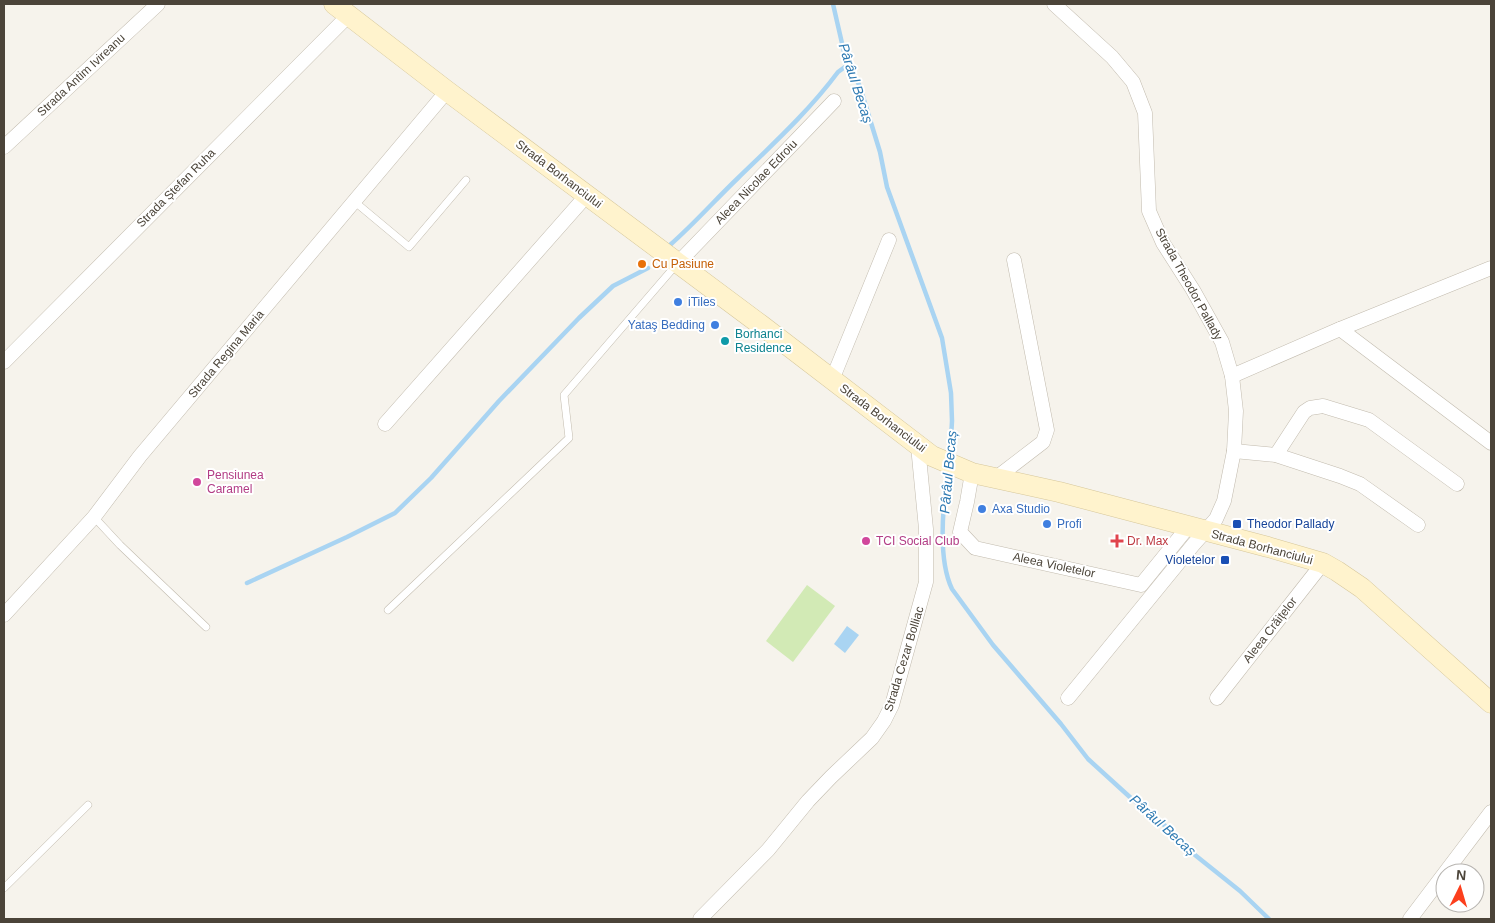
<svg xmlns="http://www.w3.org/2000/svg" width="1495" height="923" font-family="Arial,sans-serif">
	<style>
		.green { fill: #d2eab5 }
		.water { fill: #a9d4f2 }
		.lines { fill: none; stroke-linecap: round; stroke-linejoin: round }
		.stream { stroke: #a9d4f2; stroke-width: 4.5 }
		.lane-casing { stroke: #c2bbae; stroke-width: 8 }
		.street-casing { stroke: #c2bbae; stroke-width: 15 }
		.secondary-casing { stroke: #d6c79b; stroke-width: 21 }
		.lane { stroke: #fff; stroke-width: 7 }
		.street { stroke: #fff; stroke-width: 14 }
		.secondary { stroke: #fff3cd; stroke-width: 20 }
		.food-dot { fill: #e8710a; stroke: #fff; stroke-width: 2 }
		.shop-dot { fill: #3f7fe0; stroke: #fff; stroke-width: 2 }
		.culture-dot { fill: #0f9aa8; stroke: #fff; stroke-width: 2 }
		.hotel-dot { fill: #d1479c; stroke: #fff; stroke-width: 2 }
		.transit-dot { fill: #1a4fb4; stroke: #fff; stroke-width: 2 }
		.health-dot { fill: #e0444e; stroke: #fff; stroke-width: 2 }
		.labels { text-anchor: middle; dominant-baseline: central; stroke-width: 4; stroke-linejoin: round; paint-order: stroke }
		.street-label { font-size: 12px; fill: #4b4439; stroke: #fff }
		.food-label { font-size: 12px; fill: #c56008; stroke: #fff; text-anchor: start }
		.shop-label { font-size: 12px; fill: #366cbe; stroke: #fff; text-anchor: start }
		.culture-label { font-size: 12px; fill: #0d838f; stroke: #fff; text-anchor: start }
		.hotel-label { font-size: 12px; fill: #b23c85; stroke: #fff; text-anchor: start }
		.transit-label { font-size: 12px; fill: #164399; stroke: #fff; text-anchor: start }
		.health-label { font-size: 12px; fill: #be3a42; stroke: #fff; text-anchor: start }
		.water-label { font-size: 14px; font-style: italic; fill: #2e7ab2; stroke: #fff }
	</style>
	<rect width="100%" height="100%" fill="#f6f3ec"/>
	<polygon class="green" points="807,585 835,606 793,662 766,641"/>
	<polygon class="water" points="847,626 859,635 845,653 834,644"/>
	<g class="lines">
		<g class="stream">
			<polyline points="833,4 844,52 860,87 880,152 887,187 942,338 951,393 952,421 950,457"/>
			<path d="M670,245c24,-21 45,-45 68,-67 35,-34 71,-67 100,-106l11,-8"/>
			<path d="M948,470c-5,34 -11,88 4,119l41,56 68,79 27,35 44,40 21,16 29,26 13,14 45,36 29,28"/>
			<polyline points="247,583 347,537 395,513 431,478 499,401 579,318 613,286 648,268"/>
		</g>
		<g class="lane-casing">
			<g id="lane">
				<polyline points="355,202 409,247 466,180"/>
				<polyline points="94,517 120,545 206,627"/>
				<polyline points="388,610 569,438 564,395 676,265"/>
				<polyline points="4,888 88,805"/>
			</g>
		</g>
		<g class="street-casing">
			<g id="street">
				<polyline points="1054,4 1112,57 1133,82 1145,113 1149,211 1163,243 1193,290 1222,342 1232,376 1236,411 1234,451 1224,501 1216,519 1193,545 1068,698"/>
				<polyline points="4,147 158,4"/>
				<polyline points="678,263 834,101"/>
				<polyline points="1340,329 1491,443"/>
				<polyline points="4,362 349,15"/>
				<polyline points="1232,376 1340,329 1491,268"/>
				<polyline points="832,380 889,240"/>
				<polyline points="385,424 587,195"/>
				<polyline points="1234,451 1276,455 1340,476 1360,484 1418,525"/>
				<polyline points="1276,455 1304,412 1310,408 1323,406 1369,420 1457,484"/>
				<polyline points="972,473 967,502 960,532 975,548 1141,585 1188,527"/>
				<polyline points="996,478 1043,442 1047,430 1014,260"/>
				<polyline points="4,615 94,517 140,456 447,91"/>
				<polyline points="1217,698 1323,563"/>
				<polyline points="700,919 768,850 808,801 831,777 872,738 884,721 892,705 926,582 926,529 918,446"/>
				<polyline points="1410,919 1491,812"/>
			</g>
		</g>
		<g class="secondary-casing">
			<polyline id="secondary" points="334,4 447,91 761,325 932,456 972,473 1059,492 1268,547 1323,563 1337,571 1362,588 1491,703"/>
		</g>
		<use href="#lane" class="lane"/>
		<use href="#street" class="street"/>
		<use href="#secondary" class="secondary"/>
	</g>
	<circle class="food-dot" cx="642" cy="264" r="5"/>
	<g class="shop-dot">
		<circle cx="678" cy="302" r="5"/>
		<circle cx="715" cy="325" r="5"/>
		<circle cx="982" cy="509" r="5"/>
		<circle cx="1047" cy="524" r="5"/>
	</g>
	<circle class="culture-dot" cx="725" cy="341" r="5"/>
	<g class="hotel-dot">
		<circle cx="197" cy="482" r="5"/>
		<circle cx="866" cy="541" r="5"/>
	</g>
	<g class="transit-dot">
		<rect x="1232" y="519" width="10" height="10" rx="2.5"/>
		<rect x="1220" y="555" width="10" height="10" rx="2.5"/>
	</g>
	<path class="health-dot" d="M1114.5 533.5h5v5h5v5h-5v5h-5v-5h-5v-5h5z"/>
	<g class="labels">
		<g class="street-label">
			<text transform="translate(81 75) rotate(-43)">Strada Antim Ivireanu</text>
			<text transform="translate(559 174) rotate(37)">Strada Borhanciului</text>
			<text transform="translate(756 182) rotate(-46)">Aleea Nicolae Edroiu</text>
			<text transform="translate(176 188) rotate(-45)">Strada Ștefan Ruha</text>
			<text transform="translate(1189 284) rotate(61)">Strada Theodor Pallady</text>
			<text transform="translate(226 354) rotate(-50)">Strada Regina Maria</text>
			<text transform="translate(883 418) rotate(37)">Strada Borhanciului</text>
			<text transform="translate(1262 547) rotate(15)">Strada Borhanciului</text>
			<text transform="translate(1054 565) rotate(12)">Aleea Violetelor</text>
			<text transform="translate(1270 630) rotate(-52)">Aleea Crăițelor</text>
			<text transform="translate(904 659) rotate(-73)">Strada Cezar Bolliac</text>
		</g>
		<g class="food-label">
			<text x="652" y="264">Cu Pasiune</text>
		</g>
		<g class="shop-label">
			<text x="688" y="302">iTiles</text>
			<text x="705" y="325" text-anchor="end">Yataş Bedding</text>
			<text x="992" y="509">Axa Studio</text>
			<text x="1057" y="524">Profi</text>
		</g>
		<g class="culture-label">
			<text x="735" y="334">Borhanci<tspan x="735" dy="14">Residence</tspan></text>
		</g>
		<g class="hotel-label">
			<text x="207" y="475">Pensiunea<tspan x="207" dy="14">Caramel</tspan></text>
			<text x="876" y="541">TCI Social Club</text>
		</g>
		<g class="transit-label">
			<text x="1247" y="524">Theodor Pallady</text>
			<text x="1215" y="560" text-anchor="end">Violetelor</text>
		</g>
		<g class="health-label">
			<text x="1127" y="541">Dr. Max</text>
		</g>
		<g class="water-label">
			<text transform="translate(856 83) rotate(72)">Pârâul Becaș</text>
			<text transform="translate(948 472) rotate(-85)">Pârâul Becaș</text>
			<text transform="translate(1163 825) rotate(42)">Pârâul Becaș</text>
		</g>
	</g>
	<rect width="1495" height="923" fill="none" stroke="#4b4439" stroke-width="10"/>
	<g transform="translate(1460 888) rotate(5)"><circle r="24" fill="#ffffff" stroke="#b7b4b0"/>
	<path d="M0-4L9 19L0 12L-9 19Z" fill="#fc3f1d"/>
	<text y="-8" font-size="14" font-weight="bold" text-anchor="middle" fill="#4b4439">N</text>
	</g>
</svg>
